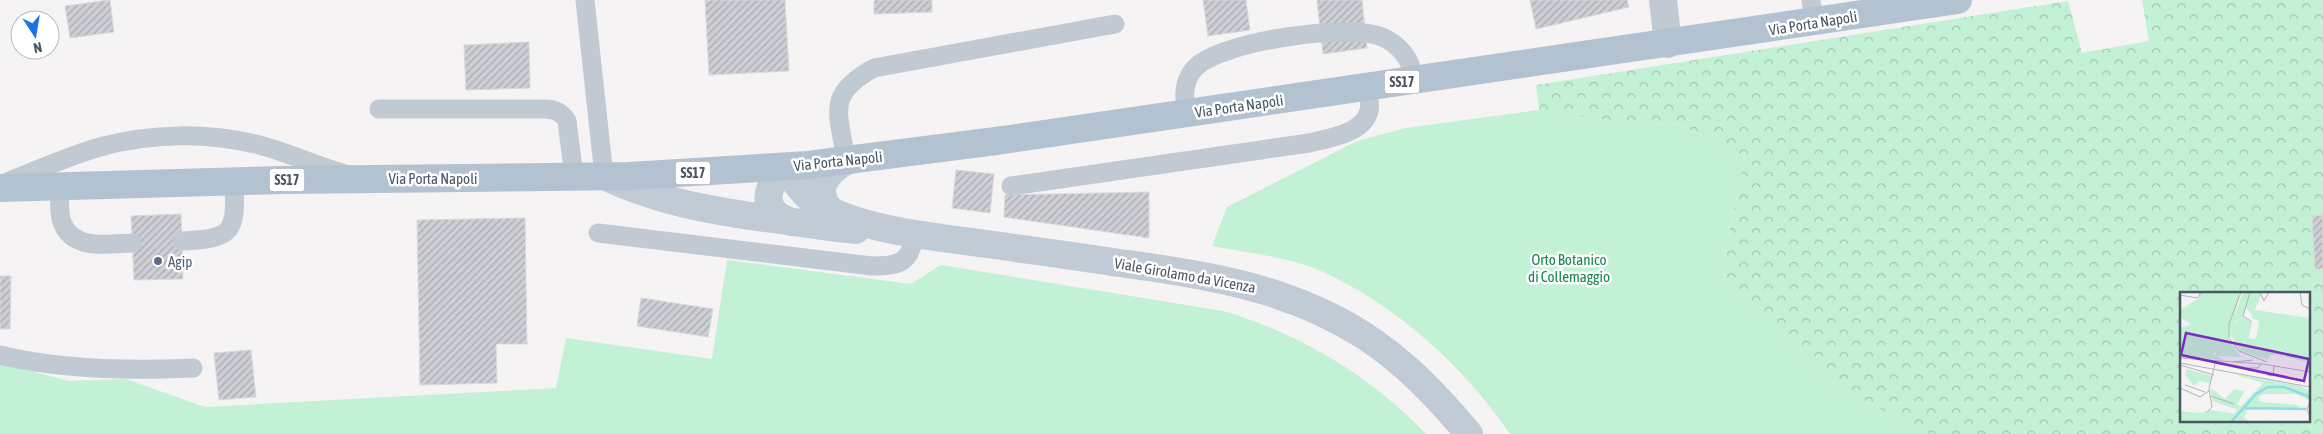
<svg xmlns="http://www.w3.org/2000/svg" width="2323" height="434" font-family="'Asap Condensed',sans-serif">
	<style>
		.green { fill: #c3f1d5 }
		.forest { fill: url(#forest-crowns); fill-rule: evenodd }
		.building { fill: url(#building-hatch); stroke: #d7d9de }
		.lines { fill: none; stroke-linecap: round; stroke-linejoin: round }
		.service { stroke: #c1cad2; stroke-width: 19 }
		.minor { stroke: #c1cad2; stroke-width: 28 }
		.secondary { stroke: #c1cbd6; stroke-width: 28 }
		.primary { stroke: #b3c2d1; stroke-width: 28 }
		.service-dot { fill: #5c6f8a; stroke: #fff; stroke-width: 2 }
		.labels { text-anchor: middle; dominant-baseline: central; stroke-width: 5; stroke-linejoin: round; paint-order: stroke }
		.shield { fill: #fff; stroke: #808990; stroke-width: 1 }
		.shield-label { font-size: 14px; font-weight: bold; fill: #4a5661 }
		.street-label { font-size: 15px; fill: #4a5661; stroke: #fff }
		.park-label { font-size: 15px; fill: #17864f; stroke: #fff }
		.service-label { font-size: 15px; fill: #4e5e75; stroke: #fff; text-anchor: start }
		.inset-river { fill: none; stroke: #90daee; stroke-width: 2.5 }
		.inset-road { fill: none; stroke: #b1b4b9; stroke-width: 1 }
		.view { fill: #7b2cbf; fill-opacity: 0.15; stroke: #7b2cbf; stroke-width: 2.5 }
		.inset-edge { fill: none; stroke: #4a5661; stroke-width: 2.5 }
	</style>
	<defs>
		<pattern id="forest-crowns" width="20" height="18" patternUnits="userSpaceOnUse" patternTransform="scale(1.25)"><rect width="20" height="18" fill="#c3f1d5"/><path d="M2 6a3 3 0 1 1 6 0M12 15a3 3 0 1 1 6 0" fill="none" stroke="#a0c6b0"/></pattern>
		<pattern id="building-hatch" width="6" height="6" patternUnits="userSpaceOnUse" patternTransform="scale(1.25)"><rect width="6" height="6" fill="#cdcfd5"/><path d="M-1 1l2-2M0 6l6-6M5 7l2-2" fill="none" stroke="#a8abb0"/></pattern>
	</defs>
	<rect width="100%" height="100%" fill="#f5f3f3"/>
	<g class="green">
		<path d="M1539,110l67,10 75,5 64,32 -24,116 115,113 93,48h-419c-46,-67 -112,-128 -187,-162 -32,-15 -76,-19 -111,-26l15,-39 130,-66 49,-13z"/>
		<path d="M727,260l184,24 30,-19 282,46c76,22 148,65 203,123h-1426v-71l69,18 57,-2 79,28 351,-19 10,-50 146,21z"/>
	</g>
	<path class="forest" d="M2142,0h181v434h-394l-93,-48 -115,-113 24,-116 -64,-32 -75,-5 -67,-10 -3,-25 532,-84 14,52 67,-12zM2182,293h127v127h-127z"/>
	<g class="building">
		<polygon points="110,0 114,32 70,38 65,6"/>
		<polygon points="705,0 785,0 789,71 709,75"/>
		<polygon points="874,0 932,0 932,12 874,14"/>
		<polygon points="1203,0 1246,0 1250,30 1208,36"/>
		<polygon points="1317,0 1362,0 1367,48 1323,54"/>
		<polygon points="1530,0 1627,0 1629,7 1536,29"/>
		<polygon points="529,42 530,88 466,90 464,45"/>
		<polygon points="956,170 994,174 990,213 952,208"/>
		<polygon points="1149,192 1149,238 1004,217 1005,195"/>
		<polygon points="181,214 183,279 134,280 131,216"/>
		<polygon points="2323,215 2323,269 2315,269 2312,216"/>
		<polygon points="525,218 527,344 496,344 497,383 420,385 417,220"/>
		<polygon points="0,276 11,276 10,329 0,329"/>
		<polygon points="641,298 713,309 708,337 637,326"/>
		<polygon points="251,350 256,397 219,400 214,353"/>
	</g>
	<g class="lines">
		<g class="service">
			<polyline points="585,0 604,176"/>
			<polyline points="1811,0 1814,23"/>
			<path d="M379,109h168c10,1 15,4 20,12l7,56"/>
			<path d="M1187,113c-4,-17 -4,-33 9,-46 27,-26 152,-44 186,-30 19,8 29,23 33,43"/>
			<path d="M846,161c-7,-49 -21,-66 28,-93l241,-44"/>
			<path d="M7,182c31,-12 61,-26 93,-35 51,-14 107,-15 159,-2 28,7 55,20 83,28"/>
			<path d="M60,186c0,12 -2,25 2,36 10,29 47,22 70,21"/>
			<path d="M1011,186l298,-43c19,-5 54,-9 60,-32 2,-8 -1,-16 -2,-24"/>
			<path d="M598,233l274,33c27,0 40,-3 42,-33"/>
			<path d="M182,241c53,-2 54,-10 52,-60"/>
			<path d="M0,355c62,15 130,16 193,13"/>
		</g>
		<polyline class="minor" points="1663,0 1668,44"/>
		<g class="secondary">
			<path d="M604,176c52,25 104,34 160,42 31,4 61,9 92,12"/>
			<path d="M831,211c-20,-20 -4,-39 15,-50"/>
			<path d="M791,222c-32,-12 -25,-32 -9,-55 13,12 21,29 37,38 47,27 121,32 175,40 44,6 88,12 133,19 83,11 164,25 236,71 41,26 75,62 106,99"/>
		</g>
		<polyline class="primary" points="0,188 283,180 629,176 808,165 996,141 1958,0"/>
	</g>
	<circle class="service-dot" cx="158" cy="261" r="5"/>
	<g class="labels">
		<g class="shield">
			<rect x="1384.5" y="70.5" width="35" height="23" rx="4"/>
			<rect x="675.5" y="161.5" width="35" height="23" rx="4"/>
			<rect x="269.5" y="168.5" width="35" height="23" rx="4"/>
		</g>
		<g class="shield-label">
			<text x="1402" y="82">SS17</text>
			<text x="693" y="173">SS17</text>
			<text x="287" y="180">SS17</text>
		</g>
		<g class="street-label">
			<text transform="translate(1813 23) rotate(-9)">Via Porta Napoli</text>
			<text transform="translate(1239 106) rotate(-8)">Via Porta Napoli</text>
			<text transform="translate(838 161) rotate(-6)">Via Porta Napoli</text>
			<text x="433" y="178">Via Porta Napoli</text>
			<text transform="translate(1185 275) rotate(10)">Viale Girolamo da Vicenza</text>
		</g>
		<g class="park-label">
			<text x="1569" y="259">Orto Botanico<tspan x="1569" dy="17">di Collemaggio</tspan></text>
		</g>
		<g class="service-label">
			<text x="168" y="261">Agip</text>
		</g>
	</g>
	<g transform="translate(2180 292)">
		<rect width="130" height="130" fill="#f5f3f3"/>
		<path d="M19,0h41l-12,47 13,18 -24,-1 -20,-27 -17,-12v-7l19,-12zM75,18l55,8v45l-31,-8h-9l-2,5 -27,-9 -7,-10v-17l9,-7 9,6 -3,15 7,1 3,-18 -6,-2 -2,-6zM7,77l25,7 -2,7 -10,-2 -6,5 -9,-11zM31,96l14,11 9,-10 11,2 -8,13 4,3 -2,3 -27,-9zM31,118l25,4 -10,8h-46v-11l19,2z" fill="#c3f1d5"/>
		<path d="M63,0h19l-7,18 -4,3 -6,-6 -2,10 -8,5 -1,19 -4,-7 2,-13zM12,32l19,17 5,7 -2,6 10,6 -29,-2 -4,-3 -11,6v-33zM51,81l69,13 10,5v10l-14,-7h-32l-6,3 3,5 37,3 2,3 -53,2 -3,8 7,4h-25l37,-39z" fill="#c3f1d5"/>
		<path class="inset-river" d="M65,116l61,1M51,130l25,-28 12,-7h16l26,10"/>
		<path class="inset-road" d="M61,0l-12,32v14l10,13 28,11M70,0l-7,24 9,6M80,0l4,9 5,-9M120,0l2,13 8,4M0,3l17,3 5,-6M0,66l83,6 47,8M53,70l20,-2M0,71l130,24M0,73l34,10M65,76h13l3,-4M87,83l6,1 1,-11M5,93l20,7M0,96l20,9 9,-6M31,104l23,8M130,110l-3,7 3,8M27,120l5,-5 -3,-18 7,-29"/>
		<path class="view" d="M6,41l123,26 -5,22 -123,-26z"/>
		<rect width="130" height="130" class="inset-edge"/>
	</g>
	<g transform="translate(35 35) rotate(168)"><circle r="24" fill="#ffffff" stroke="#b7bbc0"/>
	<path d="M0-4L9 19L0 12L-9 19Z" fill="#1a73e8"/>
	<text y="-8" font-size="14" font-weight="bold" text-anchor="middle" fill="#4a5661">N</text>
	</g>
</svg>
